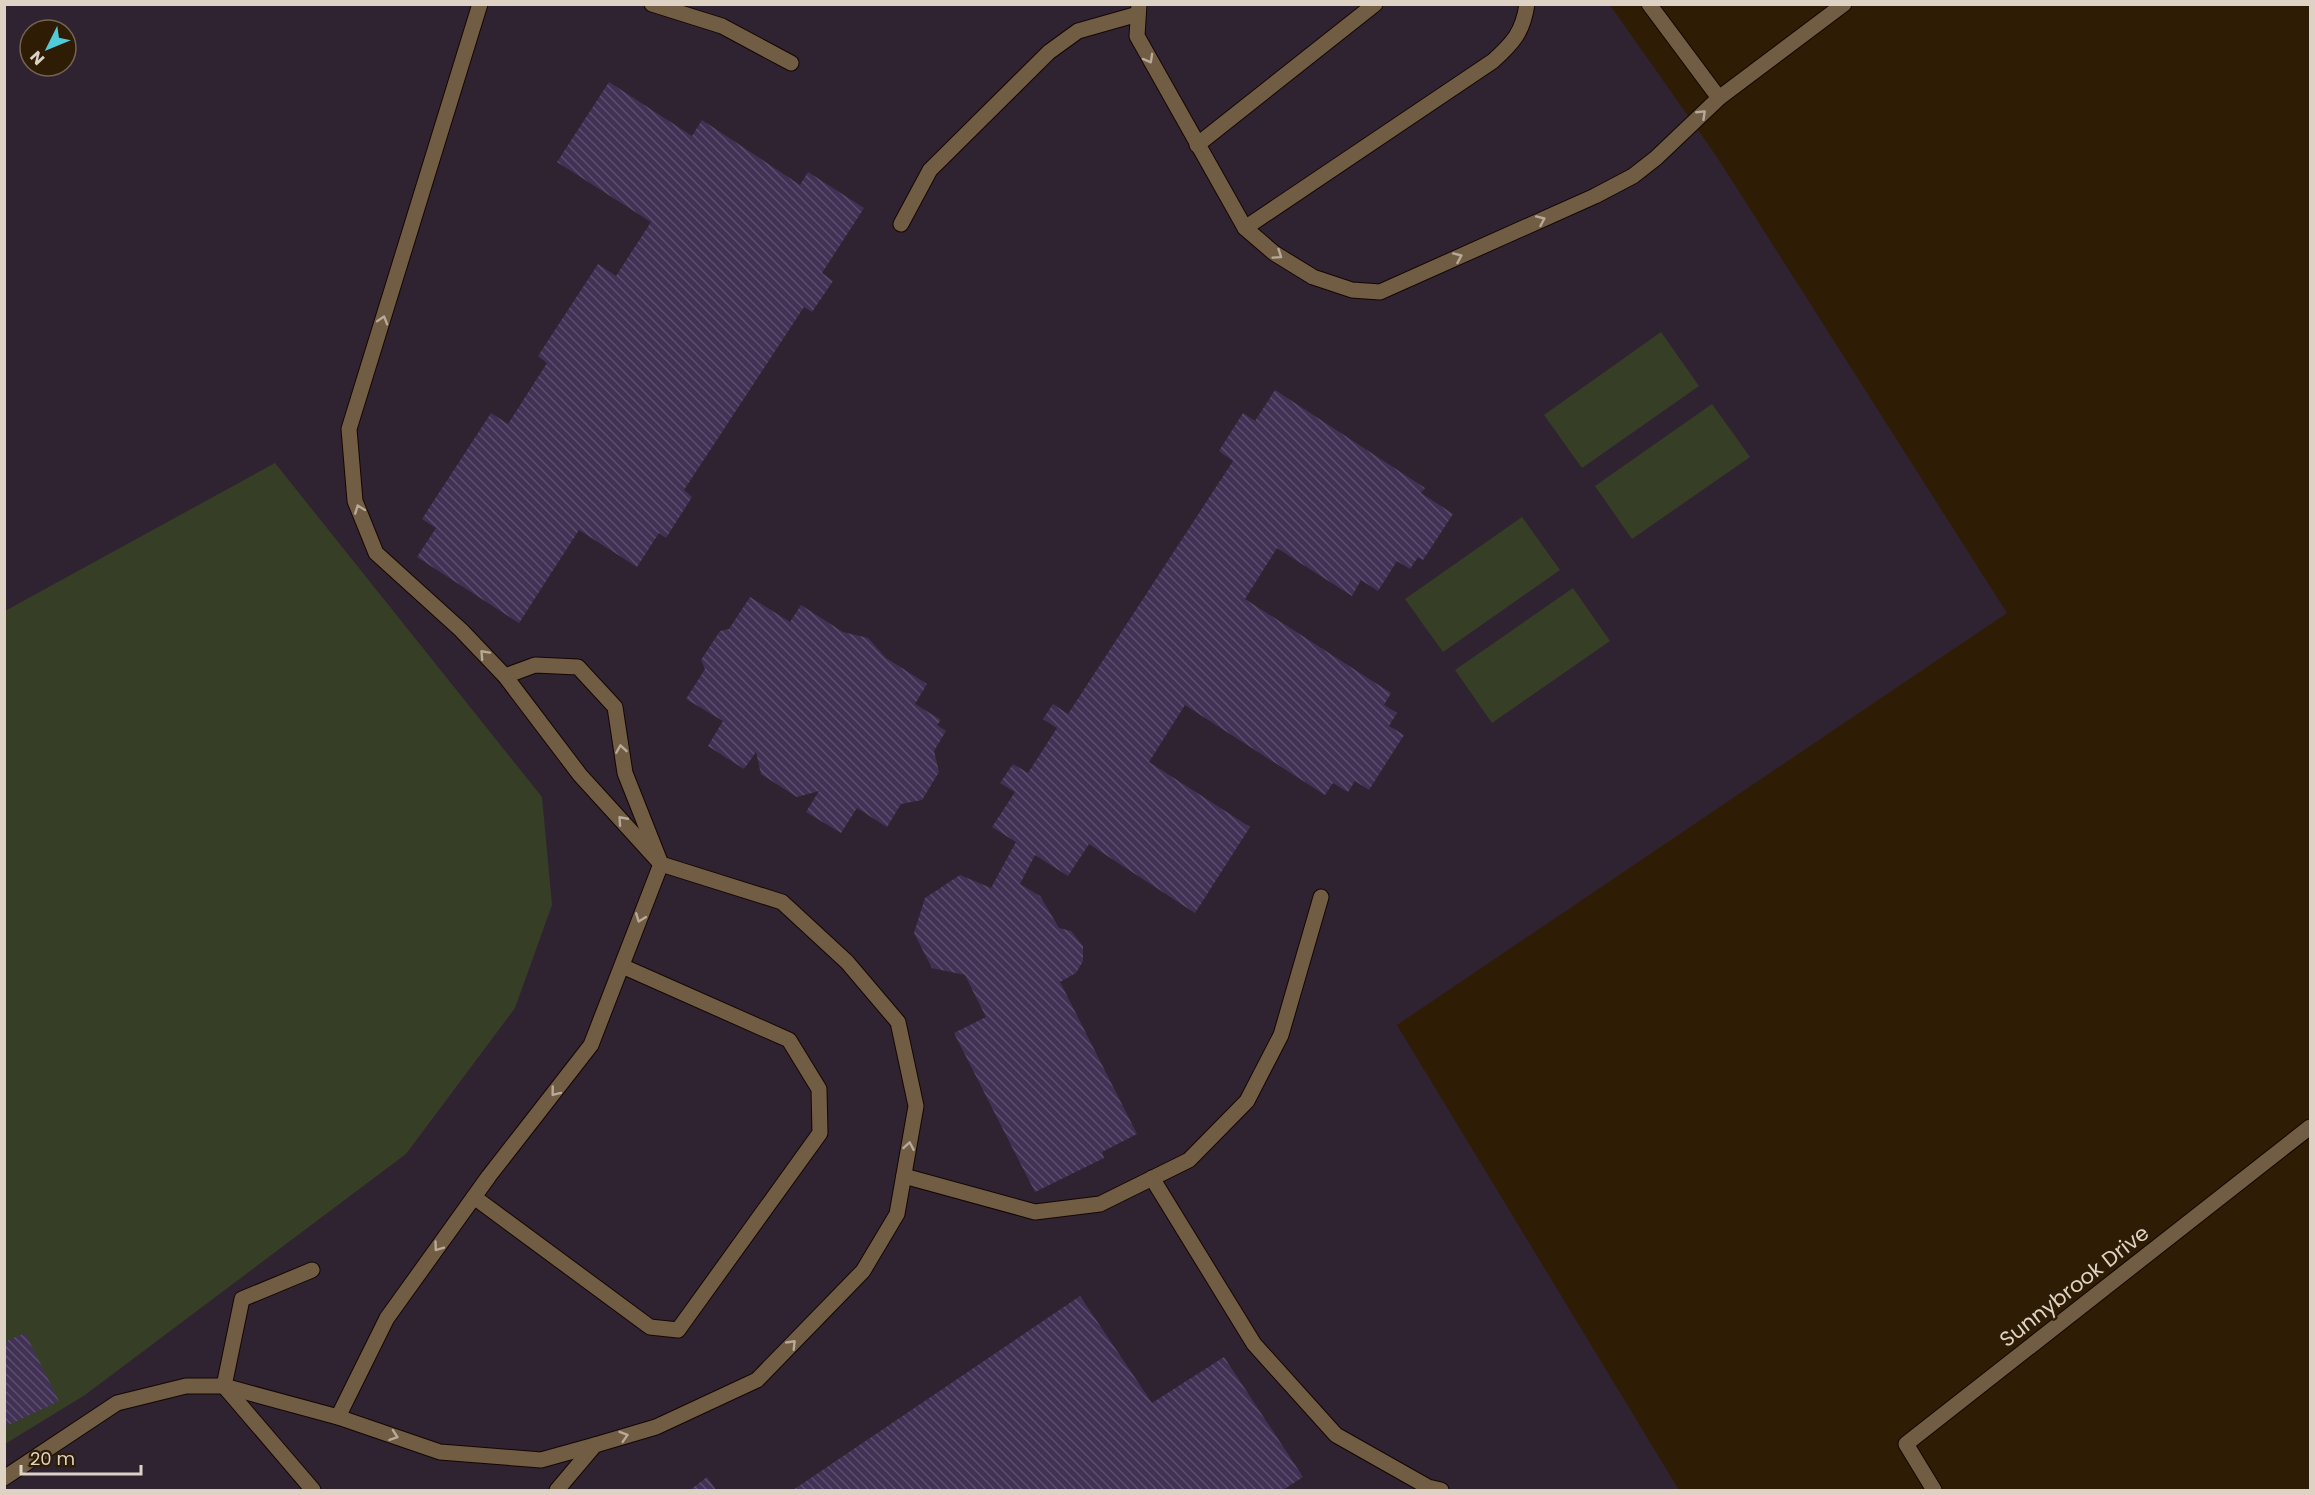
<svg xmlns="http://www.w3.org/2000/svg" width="2315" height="1495" font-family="Poppins,sans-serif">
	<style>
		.education { fill: #2f2331; fill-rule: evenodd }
		.park { fill: #373e26 }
		.building { fill: url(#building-back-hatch) }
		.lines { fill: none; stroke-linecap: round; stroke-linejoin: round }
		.lane-casing { stroke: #150600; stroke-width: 17 }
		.street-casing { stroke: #150600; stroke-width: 17 }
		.lane { stroke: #715c44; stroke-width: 15 }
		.street { stroke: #715c44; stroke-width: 15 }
		.oneway { stroke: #b8a998 }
		.labels { text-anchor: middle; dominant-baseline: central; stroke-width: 5; stroke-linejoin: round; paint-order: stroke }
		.street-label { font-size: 21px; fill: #ded2c5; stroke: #2e1c05 }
	</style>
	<defs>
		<pattern id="building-back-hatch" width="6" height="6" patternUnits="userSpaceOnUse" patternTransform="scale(1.5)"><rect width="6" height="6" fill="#413155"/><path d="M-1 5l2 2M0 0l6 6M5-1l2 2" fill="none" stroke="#5c4e6c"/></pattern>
	</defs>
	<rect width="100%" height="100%" fill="#2e1c05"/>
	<path class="education" d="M5,5h1605l107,152 290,456 -610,412 282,465h-1674zM30,30h36v36h-36z"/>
	<g class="park">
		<polygon points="1661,332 1699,386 1582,468 1544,415"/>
		<polygon points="1712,404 1750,457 1632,539 1595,486"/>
		<polygon points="275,463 542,797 552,905 515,1008 406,1154 85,1395 5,1444 5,611"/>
		<polygon points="1522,517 1560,570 1443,652 1405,599"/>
		<polygon points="1573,588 1610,641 1492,723 1455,670"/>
	</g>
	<g class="building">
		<polygon points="609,82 692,136 702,120 800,185 808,172 864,208 822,273 833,281 812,312 804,307 684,490 692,497 666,538 659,533 637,567 579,530 519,623 417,557 436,528 422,519 491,413 508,424 547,363 538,356 598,264 616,276 651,222 557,162"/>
		<polygon points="1275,390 1425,488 1421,493 1453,514 1423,560 1418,557 1410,569 1397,561 1378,591 1361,580 1352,596 1277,548 1245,599 1391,693 1384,705 1397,713 1389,726 1404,735 1369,790 1355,781 1348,792 1333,783 1325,795 1185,705 1149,762 1250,827 1195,913 1089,844 1068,876 1035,855 1020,884 1040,896 1059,928 1071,931 1083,946 1083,961 1076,973 1060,982 1137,1134 1102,1152 1104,1158 1035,1192 954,1033 986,1017 965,975 932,968 914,933 925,898 960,875 991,888 1016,842 992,827 1015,792 1000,783 1013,764 1028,773 1057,728 1043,719 1053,704 1068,714 1233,461 1219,451 1243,413 1255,421"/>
		<polygon points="750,597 790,622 801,605 843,632 868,638 886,658 927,684 915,704 941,720 937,725 946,731 934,751 939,772 922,800 901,804 887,827 857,808 841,833 806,812 819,791 797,797 761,774 756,752 744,769 708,746 723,721 686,699 705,669 701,660 720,631 729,629"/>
		<polygon points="1080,1296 1152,1403 1224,1357 1303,1477 1283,1490 793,1490"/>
		<polygon points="25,1333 59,1401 4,1427 4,1342"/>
		<polygon points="707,1477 716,1490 690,1490"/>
	</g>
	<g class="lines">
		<g class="lane-casing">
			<g id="lane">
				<polyline points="652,4 722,26 791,63"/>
				<polyline points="1139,4 1137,36 1245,228 1274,253 1313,277 1352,290 1380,292 1595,196 1633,176 1656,158 1719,98"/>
				<polyline points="1197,145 1375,4"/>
				<polyline points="901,224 930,170 1049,52 1078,31 1138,14"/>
				<path d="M1245,228l248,-167c20,-18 30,-29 34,-57"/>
				<polyline points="904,1176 1035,1212 1100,1204 1189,1160 1247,1101 1281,1035 1321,897"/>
				<polyline points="1152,1178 1254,1344 1336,1435 1428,1487 1441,1490"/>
				<polyline points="474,1197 650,1327 678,1330 820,1133 819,1089 789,1040 622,966"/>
				<polyline points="312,1270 242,1299 224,1386 313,1490"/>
				<polyline points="338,1417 387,1318 489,1176 591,1045 661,864 625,773 615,707 578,667 535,665 505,676"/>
				<polyline points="4,1478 117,1403 186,1386 224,1386 338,1417 440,1452 541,1460 595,1445 656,1427 757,1380 863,1271 897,1214 916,1106 898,1022 847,962 782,902 661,864 580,775 505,676 461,630 376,553 355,501 349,429 480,4"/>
				<polyline points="557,1490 595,1445"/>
			</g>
		</g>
		<g class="street-casing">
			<g id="street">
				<polyline points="1649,4 1719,98 1844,4"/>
				<polyline points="1934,1490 1906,1444 2310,1127"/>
			</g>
		</g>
		<use href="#lane" class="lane"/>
		<use href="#street" class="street"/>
	</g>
	<defs><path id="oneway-chevron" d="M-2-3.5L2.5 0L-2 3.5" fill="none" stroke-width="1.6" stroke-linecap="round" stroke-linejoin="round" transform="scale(1.5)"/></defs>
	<g class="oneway">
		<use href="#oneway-chevron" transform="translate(1149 59) rotate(61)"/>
		<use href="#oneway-chevron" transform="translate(1702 114) rotate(-44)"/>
		<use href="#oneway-chevron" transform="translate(1541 220) rotate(-24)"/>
		<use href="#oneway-chevron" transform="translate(1278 255) rotate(34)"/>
		<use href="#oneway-chevron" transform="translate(1458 257) rotate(-24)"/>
		<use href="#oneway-chevron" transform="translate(383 320) rotate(-73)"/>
		<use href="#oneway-chevron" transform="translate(359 509) rotate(-111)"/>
		<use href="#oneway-chevron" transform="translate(484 654) rotate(-133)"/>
		<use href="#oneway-chevron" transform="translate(621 749) rotate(-99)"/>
		<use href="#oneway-chevron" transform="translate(622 820) rotate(-132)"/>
		<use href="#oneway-chevron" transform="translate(640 918) rotate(111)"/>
		<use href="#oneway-chevron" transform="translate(555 1092) rotate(128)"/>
		<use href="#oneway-chevron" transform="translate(909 1146) rotate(-80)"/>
		<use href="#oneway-chevron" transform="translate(438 1247) rotate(126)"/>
		<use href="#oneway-chevron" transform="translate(792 1344) rotate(-46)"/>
		<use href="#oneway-chevron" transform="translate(394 1436) rotate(19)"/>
		<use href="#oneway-chevron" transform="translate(624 1436) rotate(-17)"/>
	</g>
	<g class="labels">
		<g class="street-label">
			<text transform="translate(2074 1286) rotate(-38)">Sunnybrook Drive</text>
		</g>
	</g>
	<rect width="2315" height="1495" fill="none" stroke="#ded2c5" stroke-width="12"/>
	<g transform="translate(48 48) rotate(227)"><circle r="28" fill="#2e1c05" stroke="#746552" stroke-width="1.5"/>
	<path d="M0-4.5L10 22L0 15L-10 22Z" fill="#52cbd8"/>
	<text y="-9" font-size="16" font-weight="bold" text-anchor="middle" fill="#ded2c5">N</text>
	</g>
	<path d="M21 1465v9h120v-9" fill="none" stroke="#ded2c5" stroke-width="3"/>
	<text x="30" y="1465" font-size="18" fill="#ded2c5" stroke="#2e1c05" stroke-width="4.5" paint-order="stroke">20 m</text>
</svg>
